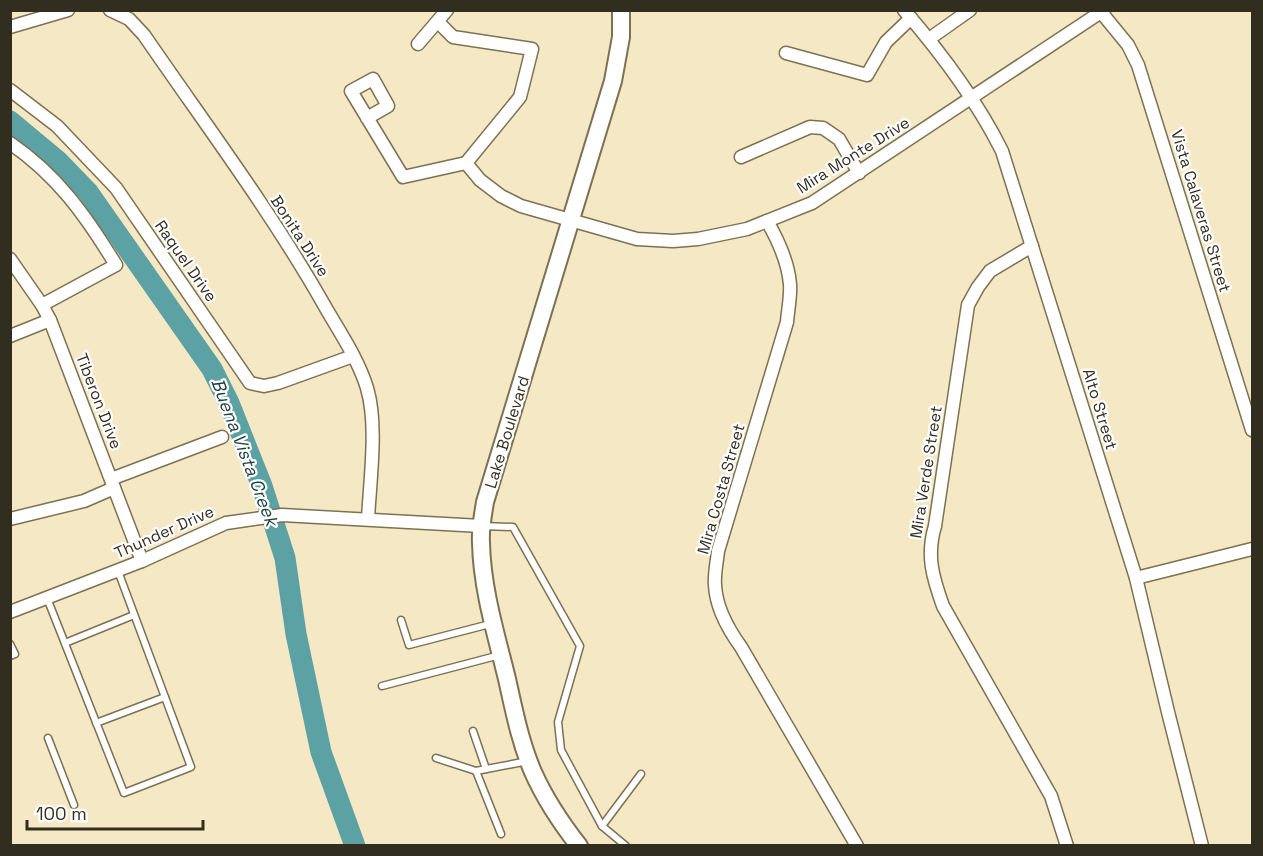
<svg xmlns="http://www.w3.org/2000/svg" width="1263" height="856" font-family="'Space Grotesk',sans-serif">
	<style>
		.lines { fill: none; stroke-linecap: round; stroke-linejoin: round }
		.river { stroke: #5ca1a3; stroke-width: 21 }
		.service-casing { stroke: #7c7151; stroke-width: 9 }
		.minor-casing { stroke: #7c7151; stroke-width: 15 }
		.secondary-casing { stroke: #7c7151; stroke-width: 20 }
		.service { stroke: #fff; stroke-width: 6 }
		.minor { stroke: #fff; stroke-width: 12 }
		.secondary { stroke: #fff; stroke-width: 16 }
		.labels { text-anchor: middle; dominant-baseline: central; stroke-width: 4.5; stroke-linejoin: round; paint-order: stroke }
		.street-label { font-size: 16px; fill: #312d1f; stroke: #fff }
		.water-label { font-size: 18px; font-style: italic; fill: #1b3e3f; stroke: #fff }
	</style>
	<rect width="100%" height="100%" fill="#f4e8c5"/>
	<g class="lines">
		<polyline class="river" points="10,121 58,161 88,192 212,369 229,403 262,486 285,558 296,634 321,752 355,846"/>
		<g class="service-casing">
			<g id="service">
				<polyline points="482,526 513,527 580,646 558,722 561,750 602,826 626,846"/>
				<polyline points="47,598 124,793 191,767 118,571"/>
				<polyline points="401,620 409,645 490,624"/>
				<polyline points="65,643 134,615"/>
				<polyline points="10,644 15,654 10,656"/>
				<polyline points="382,686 500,655"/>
				<polyline points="96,723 165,697"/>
				<polyline points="473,731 486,769"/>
				<polyline points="48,738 74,805"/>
				<polyline points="436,758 476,771 528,761"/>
				<polyline points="476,771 501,834"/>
				<polyline points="602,826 641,774"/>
			</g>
		</g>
		<g class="minor-casing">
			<g id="minor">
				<path d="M110,10l19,9 15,16c61,89 126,175 179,268 15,27 35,55 44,85 11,37 3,91 1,131"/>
				<path d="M904,10c38,44 72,89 98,141l134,427 32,134 34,134"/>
				<polyline points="1101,12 1128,45 1138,65 1252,430"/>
				<polyline points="438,22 453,37 532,49 520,97 466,163"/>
				<polyline points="10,27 68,10"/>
				<polyline points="929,39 970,10"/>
				<polyline points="418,44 447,10"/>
				<polyline points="786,53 867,75 886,42 911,18"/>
				<polyline points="10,90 57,126 116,188 250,383 264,386 278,383 353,356"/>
				<polyline points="367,118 388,106 373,79 351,91 403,177 466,163"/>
				<path d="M10,143c48,33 76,73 106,122l-74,40"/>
				<polyline points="741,157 810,127 823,128 839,139 859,173"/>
				<polyline points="466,163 480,180 501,196 521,206 637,239 673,241 698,239 747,229 812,203 1104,10"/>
				<path d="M767,221c11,19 21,40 23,63 1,12 -2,25 -3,38l-69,229c-1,11 -4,23 -3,34 1,23 13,44 26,62l116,199"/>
				<path d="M1032,246l-42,25 -12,16 -10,18 -33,221c-9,30 -2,52 8,80l108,190 16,50"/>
				<polyline points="10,259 42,305 50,320 142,561"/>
				<polyline points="10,336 50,320"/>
				<polyline points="111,479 222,437"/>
				<polyline points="10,519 84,501 114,488"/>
				<polyline points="1136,578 1252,549"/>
				<polyline points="10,612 142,561 226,523 282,515 481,526"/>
			</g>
		</g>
		<g class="secondary-casing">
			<path id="secondary" d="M579,846c-18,-23 -34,-47 -46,-74 -13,-30 -19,-62 -26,-93 -11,-45 -25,-90 -26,-136 -1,-14 2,-28 4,-41l128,-421 8,-44v-27"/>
		</g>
		<use href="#service" class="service"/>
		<use href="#minor" class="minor"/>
		<use href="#secondary" class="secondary"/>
	</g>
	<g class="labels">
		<g class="street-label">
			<text transform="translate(853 155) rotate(-32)">Mira Monte Drive</text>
			<text transform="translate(1201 211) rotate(73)">Vista Calaveras Street</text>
			<text transform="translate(300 236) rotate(57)">Bonita Drive</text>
			<text transform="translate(186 261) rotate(55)">Raquel Drive</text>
			<text transform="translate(99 401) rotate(69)">Tiberon Drive</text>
			<text transform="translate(1100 409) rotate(73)">Alto Street</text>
			<text transform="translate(507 432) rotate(-73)">Lake Boulevard</text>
			<text transform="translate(926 472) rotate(-81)">Mira Verde Street</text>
			<text transform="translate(721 489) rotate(-74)">Mira Costa Street</text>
			<text transform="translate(164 532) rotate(-24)">Thunder Drive</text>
		</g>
		<g class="water-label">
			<text transform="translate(245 452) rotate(69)">Buena Vista Creek</text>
		</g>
	</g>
	<rect width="1263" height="856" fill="none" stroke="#312d1f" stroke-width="24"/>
	<path d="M27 820v9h176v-9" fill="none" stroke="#312d1f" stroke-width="3"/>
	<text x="36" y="820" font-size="18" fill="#312d1f" stroke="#ffffff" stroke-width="4.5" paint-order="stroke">100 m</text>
</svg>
